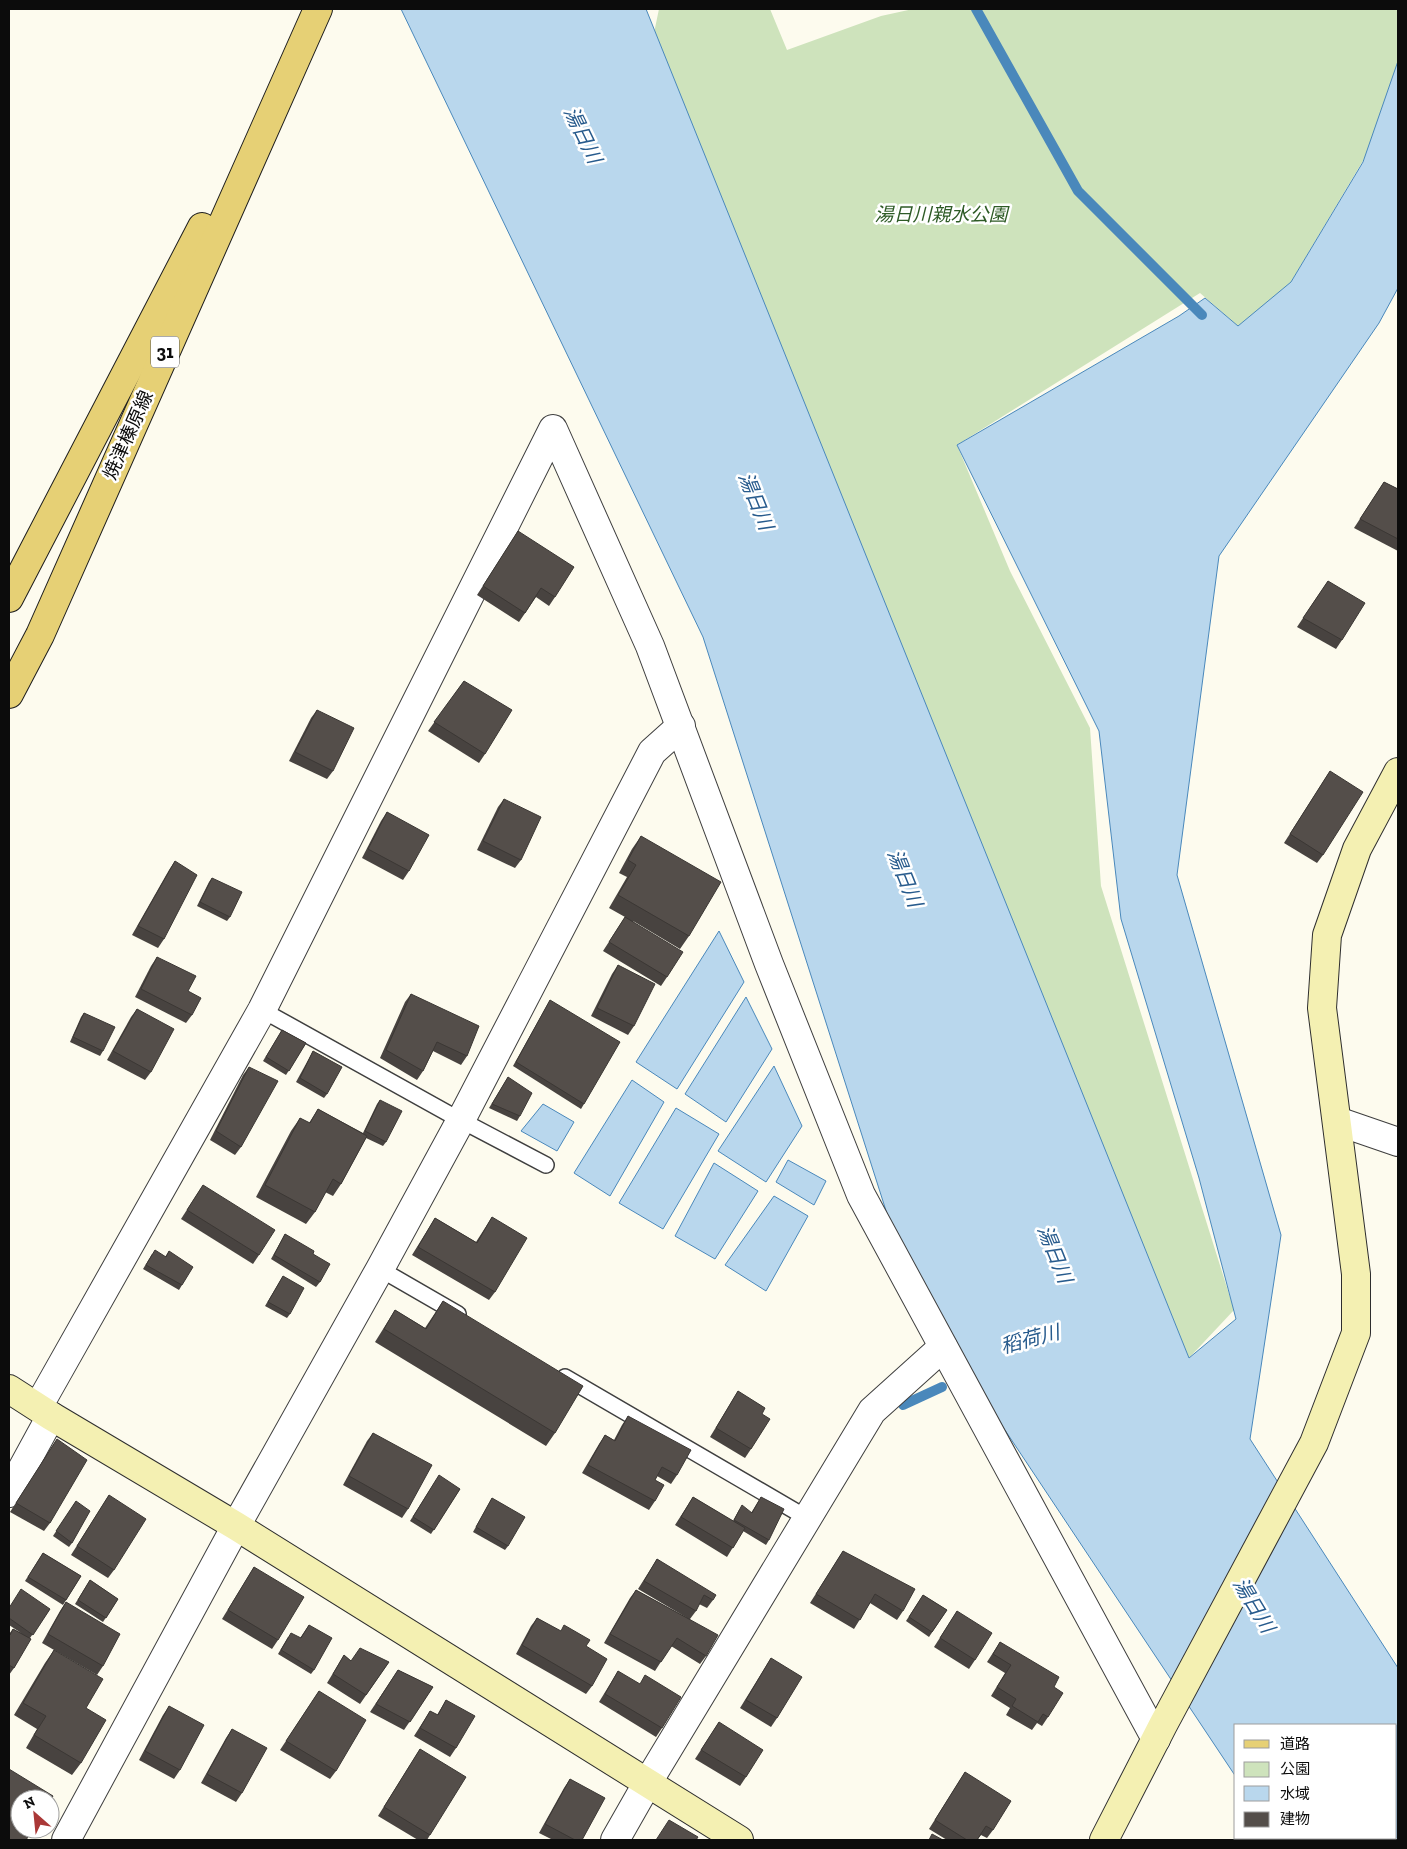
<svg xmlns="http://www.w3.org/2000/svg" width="1407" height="1849" font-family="'Zilla Slab','Noto Sans JP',serif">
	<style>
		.green { fill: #cee3bc }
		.water { fill: #b9d7ed; stroke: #4a88bb }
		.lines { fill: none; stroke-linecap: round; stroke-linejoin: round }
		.stream { stroke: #4a88bb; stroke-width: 10 }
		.lane-casing { stroke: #3f3f3f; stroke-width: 18 }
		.street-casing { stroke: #3f3f3f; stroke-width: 30 }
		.secondary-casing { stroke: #2e2e2e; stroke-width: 30 }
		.primary-casing { stroke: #1d1d1d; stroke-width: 30 }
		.lane { stroke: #fff; stroke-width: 15 }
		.street { stroke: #fff; stroke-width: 28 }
		.secondary { stroke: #f4f0b2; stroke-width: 28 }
		.primary { stroke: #e6d075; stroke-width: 28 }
		.wall { fill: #484340 }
		.building { fill: #544e4a; stroke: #3b3734 }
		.labels { text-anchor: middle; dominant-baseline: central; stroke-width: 5; stroke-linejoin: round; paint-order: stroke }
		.shield { fill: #fff; stroke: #555; stroke-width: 1 }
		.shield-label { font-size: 18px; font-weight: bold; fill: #0c0c0c }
		.park-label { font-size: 19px; font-style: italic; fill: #2e5b26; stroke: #fff }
		.street-label { font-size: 19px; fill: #0c0c0c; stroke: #fff }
		.water-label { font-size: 20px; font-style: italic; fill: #275b8d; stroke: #fff }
	</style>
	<rect width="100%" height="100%" fill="#fdfbee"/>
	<polygon class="green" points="659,9 770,9 787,50 881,16 913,9 1398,9 1398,72 1386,122 1279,302 1238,326 1200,293 957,445 1010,571 1090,728 1101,886 1234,1310 1189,1358 650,52"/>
	<g class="water">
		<polygon points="401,9 646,9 1189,1358 1236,1319 1199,1178 1121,919 1099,731 957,445 1179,316 1205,298 1238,326 1291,282 1363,162 1398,61 1398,288 1379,323 1219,556 1177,875 1281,1235 1250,1439 1398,1668 1398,1840 1278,1840 1276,1838 1396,1838 1396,1725 1236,1725 1236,1777 911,1289 703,637"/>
		<polygon points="719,931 744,982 677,1089 636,1062"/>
		<polygon points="746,997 772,1049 726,1122 685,1094"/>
		<polygon points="774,1066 802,1126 766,1182 718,1151"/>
		<polygon points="632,1080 664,1102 610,1196 574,1173"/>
		<polygon points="543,1104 574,1122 557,1151 521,1131"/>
		<polygon points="676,1108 719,1134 663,1229 619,1203"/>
		<polygon points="788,1160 826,1181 814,1205 776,1182"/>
		<polygon points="714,1163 758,1191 715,1259 675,1236"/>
		<polygon points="774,1196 808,1216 766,1291 725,1265"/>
	</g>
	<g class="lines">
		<g class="stream">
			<polyline points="976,9 1078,191 1202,315"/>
			<polyline points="903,1405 942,1387"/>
		</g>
		<g class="lane-casing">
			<g id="lane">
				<polyline points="262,1010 451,1115 546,1165"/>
				<polyline points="380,1269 458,1314"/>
				<polyline points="565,1377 807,1518"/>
			</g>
		</g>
		<g class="street-casing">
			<g id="street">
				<polyline points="1337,1121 1398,1142"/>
				<polyline points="38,1407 262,1010 553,429 650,646 769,964 861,1195 1156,1739"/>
				<polyline points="9,1493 51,1416"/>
				<polyline points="66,1840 236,1526 380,1269 461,1120 652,752 681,726"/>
				<polyline points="615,1840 648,1782 872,1411 943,1347"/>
			</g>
		</g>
		<g class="secondary-casing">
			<g id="secondary">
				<polyline points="9,1389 51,1416 236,1526 739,1840"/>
				<polyline points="1104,1840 1163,1725 1314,1443 1356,1333 1356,1274 1322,1008 1327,935 1357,849 1398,772"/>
			</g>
		</g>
		<g class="primary-casing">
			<g id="primary">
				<polyline points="9,598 202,227"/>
				<polyline points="9,694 40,635 318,9"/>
			</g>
		</g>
		<use href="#lane" class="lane"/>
		<use href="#street" class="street"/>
		<use href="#secondary" class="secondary"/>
		<use href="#primary" class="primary"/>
	</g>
	<g class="wall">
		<polygon points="1384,482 1398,489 1398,551 1354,528"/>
		<polygon points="518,531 555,597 549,606 536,597 519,622 477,595"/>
		<polygon points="1328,581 1342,640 1336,649 1297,627"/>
		<polygon points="464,681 485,754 479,763 428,731"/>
		<polygon points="317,710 333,771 327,779 289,761 311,718"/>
		<polygon points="1330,771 1323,855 1317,863 1284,843"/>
		<polygon points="504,799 521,860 515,868 477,850 498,807"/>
		<polygon points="387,812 409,871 403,880 362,858 381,821"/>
		<polygon points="641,836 689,936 680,949 633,921 667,977 661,986 603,951 625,917 609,908 627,877 619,873 632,849"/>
		<polygon points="175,861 164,939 158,948 132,935 169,870"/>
		<polygon points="212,878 230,917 227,921 197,906 209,882"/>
		<polygon points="157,957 188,991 192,1015 186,1023 135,997 151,966"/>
		<polygon points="618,965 634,1026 628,1035 591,1016 612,974"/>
		<polygon points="411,994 467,1056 461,1065 433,1051 423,1071 417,1080 380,1058 405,1002"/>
		<polygon points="550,1000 584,1104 581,1109 513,1066"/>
		<polygon points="137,1009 151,1072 145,1080 107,1060 131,1017"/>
		<polygon points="84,1013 103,1051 100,1056 70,1042 81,1017"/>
		<polygon points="282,1030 306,1043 286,1075 263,1061"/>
		<polygon points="313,1051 327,1094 324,1098 296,1082"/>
		<polygon points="249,1067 241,1147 235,1155 210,1140 243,1075"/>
		<polygon points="508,1077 520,1116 517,1121 489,1108"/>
		<polygon points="380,1100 386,1142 383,1146 366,1138 341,1184 333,1196 325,1192 315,1212 306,1224 256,1197 291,1131 300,1118 309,1123 318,1109 363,1133 377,1104"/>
		<polygon points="203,1185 259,1255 253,1264 181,1219"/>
		<polygon points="492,1217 495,1292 489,1300 412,1255 435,1218 476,1242"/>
		<polygon points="285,1234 313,1254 320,1282 316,1287 271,1259"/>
		<polygon points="169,1251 182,1285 179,1290 143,1269 152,1254 165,1257"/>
		<polygon points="283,1276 290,1314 287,1318 265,1306"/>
		<polygon points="443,1301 555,1433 546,1446 375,1342 395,1310 425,1328"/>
		<polygon points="738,1391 762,1414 751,1449 745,1458 710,1437"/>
		<polygon points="628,1416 677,1475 671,1484 657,1476 655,1480 655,1501 649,1510 582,1473 599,1444 605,1435 614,1440 622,1425"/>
		<polygon points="373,1433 408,1509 402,1518 343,1485 367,1441"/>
		<polygon points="57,1439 50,1523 44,1531 10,1512"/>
		<polygon points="436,1480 460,1489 431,1534 410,1521"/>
		<polygon points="109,1495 114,1570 108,1578 71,1555"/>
		<polygon points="693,1497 733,1521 739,1510 751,1513 761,1497 769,1540 766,1545 743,1531 727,1557 675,1525"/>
		<polygon points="492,1498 508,1546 505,1550 473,1532"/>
		<polygon points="76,1501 72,1543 69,1547 53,1536"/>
		<polygon points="843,1551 903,1611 897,1620 870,1603 854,1629 810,1603"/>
		<polygon points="43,1553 81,1576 63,1605 25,1581"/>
		<polygon points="657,1559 713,1600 707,1608 699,1604 696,1611 690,1619 706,1656 700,1664 671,1646 655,1671 604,1643 630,1598 636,1590 689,1619 638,1589"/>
		<polygon points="254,1567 278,1640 272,1649 222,1619"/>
		<polygon points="90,1580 118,1599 103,1622 75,1604"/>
		<polygon points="923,1595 947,1610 929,1637 906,1621"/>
		<polygon points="66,1602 103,1666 97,1675 42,1643 60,1611"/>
		<polygon points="9,1608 50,1609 30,1638 14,1668 9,1675 9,1634 13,1629 21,1633 9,1625"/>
		<polygon points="957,1611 975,1660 969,1669 934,1647"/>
		<polygon points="537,1618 586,1646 592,1686 586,1694 516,1654 531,1626"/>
		<polygon points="309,1625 314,1670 311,1674 278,1654 288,1637 300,1638"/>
		<polygon points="1000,1642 1054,1687 1048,1717 1042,1726 1037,1723 1032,1730 1006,1715 1010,1708 991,1696 1005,1673 987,1662"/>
		<polygon points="54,1650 81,1763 72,1775 26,1748 37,1729 14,1715 45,1663"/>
		<polygon points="344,1655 351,1661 389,1662 360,1704 327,1683"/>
		<polygon points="771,1658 777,1718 771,1727 740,1708"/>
		<polygon points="398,1670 433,1687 404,1730 370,1712"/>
		<polygon points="618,1671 662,1728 656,1737 599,1702"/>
		<polygon points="319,1691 336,1771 330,1779 280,1750"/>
		<polygon points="446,1700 456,1748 450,1757 414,1736 430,1711 437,1715"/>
		<polygon points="169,1706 180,1770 174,1779 139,1760 163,1715"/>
		<polygon points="719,1722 746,1777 740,1786 695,1759"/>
		<polygon points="232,1729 242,1793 236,1802 201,1783 226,1738"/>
		<polygon points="420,1749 430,1835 427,1840 418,1840 378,1816"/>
		<polygon points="965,1772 993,1830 987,1838 981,1835 977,1840 947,1840 929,1829"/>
		<polygon points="570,1779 582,1840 553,1840 539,1833 564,1788"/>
	</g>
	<g class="building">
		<polygon points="1384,482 1398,489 1398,539 1360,519"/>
		<polygon points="518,531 574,567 555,597 541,588 525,613 483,586"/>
		<polygon points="1328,581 1365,603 1342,640 1303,618"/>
		<polygon points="464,681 512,710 485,754 434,722"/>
		<polygon points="317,710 354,728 333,771 295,752"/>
		<polygon points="1330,771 1363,792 1323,855 1290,834"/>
		<polygon points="504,799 541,817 521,860 483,841"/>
		<polygon points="387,812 429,835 409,871 368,849"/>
		<polygon points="641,836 721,882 689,936 618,895 636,865 628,860"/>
		<polygon points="175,861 197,875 164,939 138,926"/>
		<polygon points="212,878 242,892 230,917 200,902"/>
		<polygon points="625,917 683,952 667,977 609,942"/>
		<polygon points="157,957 196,976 188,991 201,998 192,1015 141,989"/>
		<polygon points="618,965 655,984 634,1026 597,1008"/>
		<polygon points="411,994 479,1026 467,1056 437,1042 423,1071 386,1050"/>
		<polygon points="550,1000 620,1042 584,1104 516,1062"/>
		<polygon points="137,1009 174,1029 151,1072 113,1051"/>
		<polygon points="84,1013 115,1027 103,1051 73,1037"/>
		<polygon points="282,1030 306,1043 289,1071 266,1057"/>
		<polygon points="313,1051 342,1067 327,1094 300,1078"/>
		<polygon points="249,1067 278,1081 241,1147 216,1131"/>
		<polygon points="508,1077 532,1093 520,1116 492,1104"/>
		<polygon points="380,1100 402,1111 386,1142 365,1131"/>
		<polygon points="318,1109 367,1136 341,1184 333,1179 315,1212 265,1185 300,1118 310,1123"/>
		<polygon points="203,1185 275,1230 259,1255 187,1210"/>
		<polygon points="492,1217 527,1238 495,1292 418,1247 435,1218 477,1243"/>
		<polygon points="285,1234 314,1251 313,1254 330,1264 320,1282 274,1255"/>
		<polygon points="155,1250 166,1257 169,1251 193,1267 182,1285 146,1265"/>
		<polygon points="283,1276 304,1288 290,1314 268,1302"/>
		<polygon points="443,1301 583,1386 555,1433 384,1329 395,1310 426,1329"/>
		<polygon points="738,1391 765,1408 762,1414 770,1419 751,1449 716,1428"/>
		<polygon points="628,1416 691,1450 677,1475 662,1467 655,1480 664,1485 655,1501 588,1465 605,1435 615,1441"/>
		<polygon points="373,1433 432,1465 408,1509 349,1476"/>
		<polygon points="57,1439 87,1460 50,1523 16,1503"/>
		<polygon points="439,1475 460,1489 434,1530 413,1517"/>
		<polygon points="109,1495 146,1519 114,1570 77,1546"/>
		<polygon points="693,1497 745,1528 733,1548 681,1517"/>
		<polygon points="761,1497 784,1509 769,1540 734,1520 742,1505 752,1513"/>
		<polygon points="492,1498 525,1517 508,1546 476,1527"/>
		<polygon points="76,1501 90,1511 72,1543 56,1531"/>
		<polygon points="843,1551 915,1589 903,1611 875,1594 860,1620 816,1594"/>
		<polygon points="43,1553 81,1576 66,1600 28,1577"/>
		<polygon points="657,1559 716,1595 713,1600 704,1595 696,1611 644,1581"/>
		<polygon points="254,1567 304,1597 278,1640 228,1610"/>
		<polygon points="90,1580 118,1599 106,1618 78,1600"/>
		<polygon points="21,1589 50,1609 33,1635 9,1618 9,1608"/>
		<polygon points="636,1590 718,1635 706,1656 677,1638 661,1662 610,1634"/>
		<polygon points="923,1595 947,1610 932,1632 909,1617"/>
		<polygon points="66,1602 120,1634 103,1666 48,1634"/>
		<polygon points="957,1611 992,1633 975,1660 940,1638"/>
		<polygon points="537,1618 561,1631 564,1625 590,1640 586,1646 607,1659 592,1686 522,1645"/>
		<polygon points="309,1625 332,1638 314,1670 281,1650 291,1633 301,1638"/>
		<polygon points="13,1629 31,1639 14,1668 9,1665 9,1634 10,1635"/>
		<polygon points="1000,1642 1059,1677 1054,1687 1063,1693 1048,1717 1043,1714 1038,1722 1012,1706 1016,1699 997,1687 1011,1665 993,1654"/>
		<polygon points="360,1648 389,1662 366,1695 333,1674 344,1655 351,1661"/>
		<polygon points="54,1650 103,1679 86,1708 106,1720 81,1763 34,1735 46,1716 23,1703"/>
		<polygon points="771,1658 802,1677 777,1718 746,1700"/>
		<polygon points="398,1670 433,1687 410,1722 376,1704"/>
		<polygon points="618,1671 640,1684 645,1675 681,1697 662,1728 605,1694"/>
		<polygon points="319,1691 366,1720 336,1771 286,1741"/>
		<polygon points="446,1700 475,1716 456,1748 420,1728 430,1711 438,1715"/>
		<polygon points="169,1706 204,1725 180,1770 145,1751"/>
		<polygon points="719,1722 763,1750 746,1777 701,1750"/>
		<polygon points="232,1729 267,1748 242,1793 207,1774"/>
		<polygon points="420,1749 466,1777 430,1835 384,1807"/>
		<polygon points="9,1769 53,1796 50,1801 50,1799 20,1799 20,1829 33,1829 26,1840 9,1840"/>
		<polygon points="965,1772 1011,1801 993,1830 986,1826 977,1840 967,1840 935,1820"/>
		<polygon points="570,1779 605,1798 582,1840 575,1840 545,1824"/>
		<polygon points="669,1820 698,1837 696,1840 656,1840"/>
		<polygon points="932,1834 943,1840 929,1840"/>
	</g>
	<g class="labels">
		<rect class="shield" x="151" y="336.5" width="28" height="31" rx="4"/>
		<g class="shield-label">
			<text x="165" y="352">31</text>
		</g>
		<g class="park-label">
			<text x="941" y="214">湯日川親水公園</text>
		</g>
		<g class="street-label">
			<text transform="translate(128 435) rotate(-66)">焼津榛原線</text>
		</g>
		<g class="water-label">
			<text transform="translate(583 135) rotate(64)">湯日川</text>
			<text transform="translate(756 501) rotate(68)">湯日川</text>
			<text transform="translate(905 878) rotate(68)">湯日川</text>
			<text transform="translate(1055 1254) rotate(68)">湯日川</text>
			<text transform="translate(1030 1339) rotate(-15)">稻荷川</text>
			<text transform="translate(1254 1605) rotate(59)">湯日川</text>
		</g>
	</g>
	<rect width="1407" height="1849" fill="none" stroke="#0c0c0c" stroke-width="20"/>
	<rect x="1234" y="1724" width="162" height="115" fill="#ffffff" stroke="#9e9e9e"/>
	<rect x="1244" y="1740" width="25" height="8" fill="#e6d075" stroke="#9e9e9e"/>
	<text x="1280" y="1749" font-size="15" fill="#0c0c0c">道路</text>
	<rect x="1244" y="1762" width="25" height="15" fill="#cee3bc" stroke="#9e9e9e"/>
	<text x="1280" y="1774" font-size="15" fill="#0c0c0c">公園</text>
	<rect x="1244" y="1786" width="25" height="15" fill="#b9d7ed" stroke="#9e9e9e"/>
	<text x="1280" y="1799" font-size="15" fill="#0c0c0c">水域</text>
	<rect x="1244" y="1812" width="25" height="15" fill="#544e4a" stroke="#9e9e9e"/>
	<text x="1280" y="1824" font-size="15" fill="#0c0c0c">建物</text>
	<g transform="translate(35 1814) rotate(333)"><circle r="24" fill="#ffffff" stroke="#9e9e9e"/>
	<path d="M0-4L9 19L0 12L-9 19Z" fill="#aa3837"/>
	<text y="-8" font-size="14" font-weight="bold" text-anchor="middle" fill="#0c0c0c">N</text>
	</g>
</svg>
